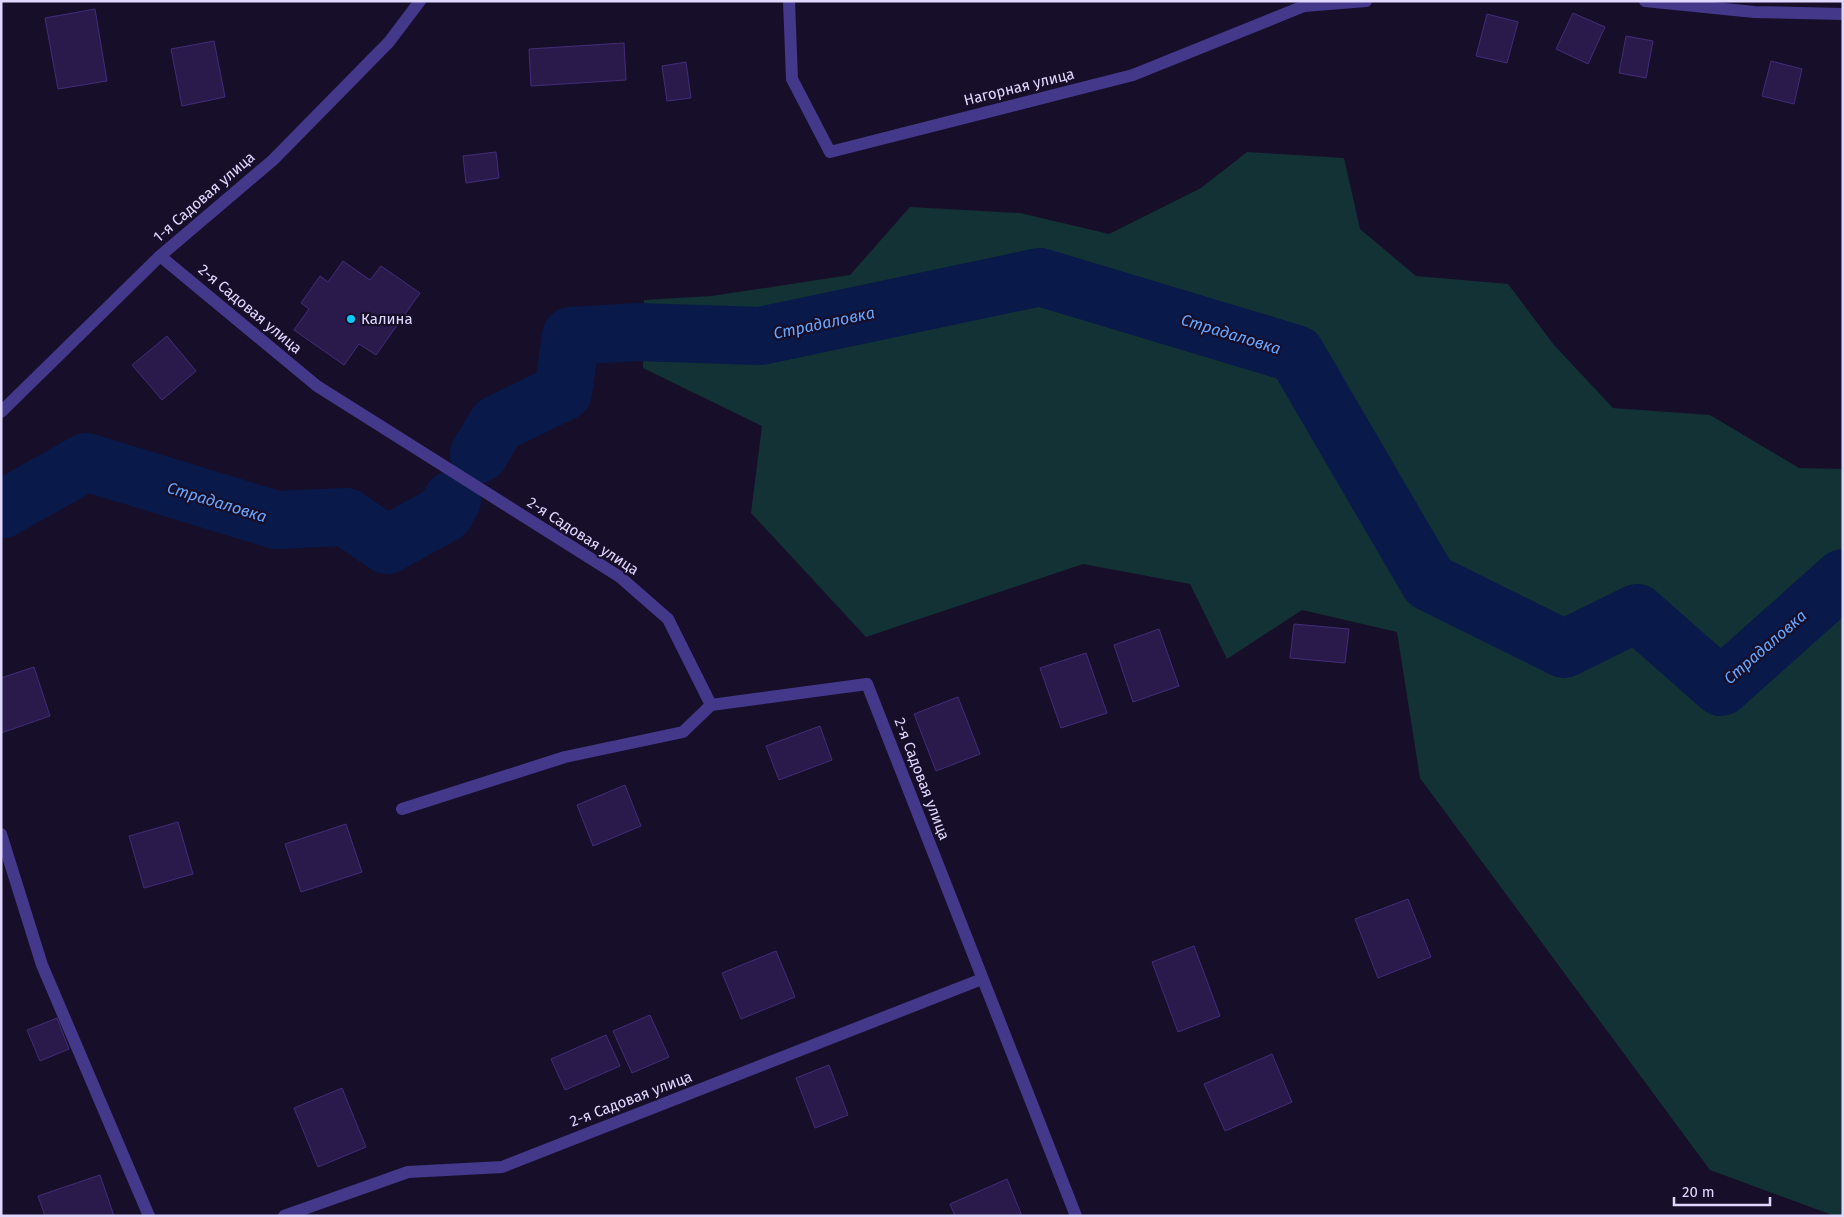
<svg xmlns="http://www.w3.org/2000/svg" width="1844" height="1217" font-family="'Fira Sans',sans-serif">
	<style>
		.green { fill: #123235 }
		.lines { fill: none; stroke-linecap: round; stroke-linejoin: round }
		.river { stroke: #08194a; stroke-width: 58 }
		.building { fill: #2a1a4c; stroke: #432b79 }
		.minor { stroke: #44388b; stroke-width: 12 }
		.poi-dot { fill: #04caff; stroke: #170f2a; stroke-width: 2 }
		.labels { text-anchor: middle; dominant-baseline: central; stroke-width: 4.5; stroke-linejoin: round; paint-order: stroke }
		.street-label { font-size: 15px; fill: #e1d8ff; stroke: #170f2a }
		.poi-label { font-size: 15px; fill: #e1d8ff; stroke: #170f2a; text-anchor: start }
		.water-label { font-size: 16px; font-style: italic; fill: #66a7ff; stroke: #170f2a }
	</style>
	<rect width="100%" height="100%" fill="#170f2a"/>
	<polygon class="green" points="1247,152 1344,158 1360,229 1416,276 1508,284 1554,345 1613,408 1710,415 1799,468 1843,469 1843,1216 1835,1216 1710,1170 1420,778 1397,632 1302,610 1227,659 1190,584 1083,564 866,637 751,513 762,426 643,368 644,300 712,296 850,275 910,207 1020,213 1109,234 1201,188"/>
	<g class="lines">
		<g class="river">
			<polyline points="479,454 497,424 563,392 571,336 637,332 760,336 1040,277 1296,354 1429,582 1564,649 1637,613 1721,687 1843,578"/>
			<polyline points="1,508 3,509 86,462 276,520 346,517 387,545 445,513 452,500"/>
		</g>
	</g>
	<g class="building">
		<polygon points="95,9 107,81 58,89 45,18"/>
		<polygon points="1573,13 1605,27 1588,64 1556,49"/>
		<polygon points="1487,14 1518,22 1507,63 1476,56"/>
		<polygon points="1626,36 1653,41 1646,78 1619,73"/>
		<polygon points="214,41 225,97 182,106 171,49"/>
		<polygon points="624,43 626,80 531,86 529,49"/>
		<polygon points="1771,61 1802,69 1794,104 1762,96"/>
		<polygon points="686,62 691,98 667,101 662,66"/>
		<polygon points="496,152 499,178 466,183 463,156"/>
		<polygon points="343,261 370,280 381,266 420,293 376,355 359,344 344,365 294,330 309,309 301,303 320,276 328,282"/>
		<polygon points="167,336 196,371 162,400 132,365"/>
		<polygon points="1294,624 1349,629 1345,663 1290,658"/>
		<polygon points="1159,629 1179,686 1133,702 1114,645"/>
		<polygon points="1086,653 1107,713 1061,728 1040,668"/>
		<polygon points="34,667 50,716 1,733 1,678"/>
		<polygon points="958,697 980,754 936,771 914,714"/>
		<polygon points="820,726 832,760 779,780 766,746"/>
		<polygon points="625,785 641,826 593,846 577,805"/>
		<polygon points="178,822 193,874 144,888 129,836"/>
		<polygon points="346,824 362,872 301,892 285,844"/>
		<polygon points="1408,899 1431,957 1378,978 1355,919"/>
		<polygon points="1194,946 1220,1016 1178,1032 1152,962"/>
		<polygon points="776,951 795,997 741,1019 722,973"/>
		<polygon points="650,1015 669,1057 632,1073 613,1031"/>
		<polygon points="57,1018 69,1049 40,1061 27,1030"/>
		<polygon points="606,1035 620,1066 565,1090 551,1059"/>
		<polygon points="1272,1054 1292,1102 1225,1131 1204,1084"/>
		<polygon points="829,1065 848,1115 815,1128 796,1078"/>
		<polygon points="342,1088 366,1147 318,1167 294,1108"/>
		<polygon points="100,1175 114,1216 45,1216 38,1196"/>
		<polygon points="1007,1179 1022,1216 955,1216 950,1204"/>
	</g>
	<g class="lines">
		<g class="minor">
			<polyline points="789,1 792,79 830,152 1133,75 1304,6 1366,1"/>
			<polyline points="1645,1 1754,12 1843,14"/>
			<polyline points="160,256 317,386 620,577 668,619 711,705 867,684 1076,1216"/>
			<polyline points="1,412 160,256 273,160 389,42 420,1"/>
			<polyline points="402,809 565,757 683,732 711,705"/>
			<polyline points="1,834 42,965 149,1216"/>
			<polyline points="284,1216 408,1172 502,1167 982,979"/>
		</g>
	</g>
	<circle class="poi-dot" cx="351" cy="319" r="5"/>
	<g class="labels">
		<g class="street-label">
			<text transform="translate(1019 87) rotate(-14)">Нагорная улица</text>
			<text transform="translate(204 197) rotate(-41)">1-я Садовая улица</text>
			<text transform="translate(250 309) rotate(40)">2-я Садовая улица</text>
			<text transform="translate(583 536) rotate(33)">2-я Садовая улица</text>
			<text transform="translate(922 779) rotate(69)">2-я Садовая улица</text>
			<text transform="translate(631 1099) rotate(-21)">2-я Садовая улица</text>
		</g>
		<g class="poi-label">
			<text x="361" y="319">Калина</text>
		</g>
		<g class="water-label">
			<text transform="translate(824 323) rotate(-12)">Страдаловка</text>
			<text transform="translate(1231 334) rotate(17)">Страдаловка</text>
			<text transform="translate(217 502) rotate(17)">Страдаловка</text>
			<text transform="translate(1765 647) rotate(-41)">Страдаловка</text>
		</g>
	</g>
	<rect width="1844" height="1217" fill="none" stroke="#e1d8ff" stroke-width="5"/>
	<path d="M1674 1197v8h96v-8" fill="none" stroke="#e1d8ff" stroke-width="2.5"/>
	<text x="1682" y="1197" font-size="15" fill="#e1d8ff" stroke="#170f2a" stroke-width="4" paint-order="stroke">20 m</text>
</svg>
